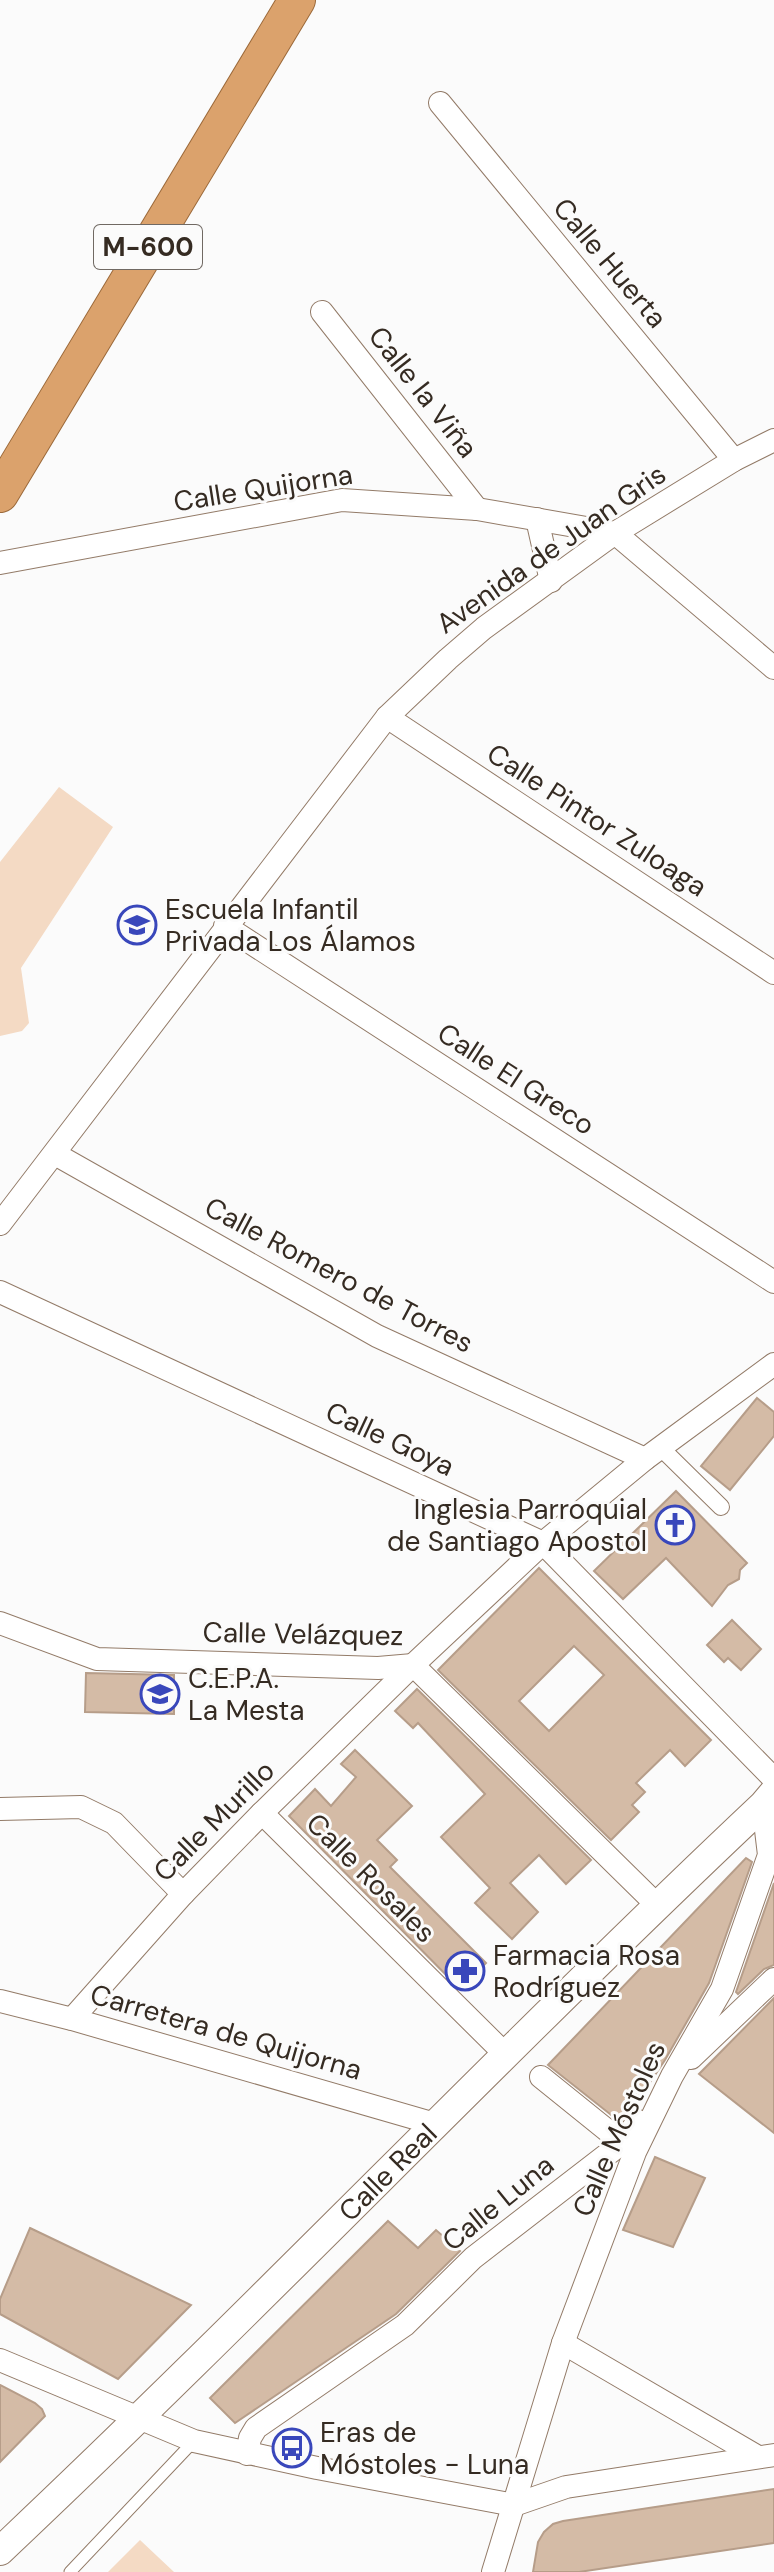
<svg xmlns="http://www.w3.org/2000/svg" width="774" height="2572" font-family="'DM Sans',sans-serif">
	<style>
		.green { fill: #f4dac4 }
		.building { fill: #d4bba6; stroke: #b69d89; stroke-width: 2; fill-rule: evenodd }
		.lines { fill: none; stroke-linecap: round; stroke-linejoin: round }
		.service-casing { stroke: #937b68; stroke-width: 13 }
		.pedestrian-casing { stroke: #937b68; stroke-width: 18 }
		.minor-casing { stroke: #937b68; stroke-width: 24 }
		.tertiary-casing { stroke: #937b68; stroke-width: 30 }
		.trunk-casing { stroke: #9b693a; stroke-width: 38 }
		.service { stroke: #fff; stroke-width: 11 }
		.pedestrian { stroke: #fff; stroke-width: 16 }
		.minor { stroke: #fff; stroke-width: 22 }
		.tertiary { stroke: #fff; stroke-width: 28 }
		.trunk { stroke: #dba26c; stroke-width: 36 }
		.labels { text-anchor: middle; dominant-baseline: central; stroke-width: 6; stroke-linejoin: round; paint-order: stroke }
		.shield { fill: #fbfbfb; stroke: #706963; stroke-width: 2 }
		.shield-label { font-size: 26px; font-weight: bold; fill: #352b22 }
		.street-label { font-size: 28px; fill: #352b22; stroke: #fbfbfb }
		.poi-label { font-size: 28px; fill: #352b22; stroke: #fbfbfb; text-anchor: start }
	</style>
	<rect width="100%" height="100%" fill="#fbfbfb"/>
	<g class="green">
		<polygon points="59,787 113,827 21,968 29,1023 22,1031 0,1036 0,862"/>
		<polygon points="140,2540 174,2572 108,2572"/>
	</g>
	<g class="building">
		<polygon points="757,1398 774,1412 774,1436 730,1490 701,1466"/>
		<polygon points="676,1491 747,1563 740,1570 739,1579 728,1585 712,1606 666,1558 623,1599 594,1571"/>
		<path d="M539,1568l172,172 -26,26 -15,-16 -34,33 9,9 -13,13 7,7 -28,28 -173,-170zM574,1646l30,29 -55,56 -30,-30z"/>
		<polygon points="732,1620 761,1649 741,1670 728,1658 724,1662 707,1645"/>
		<polygon points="86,1673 174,1675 174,1714 85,1712"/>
		<polygon points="417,1689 591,1860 566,1884 539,1855 510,1883 538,1912 512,1939 475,1903 490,1888 441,1837 485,1794 418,1723 413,1728 395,1711"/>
		<polygon points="355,1750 412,1806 377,1840 397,1860 390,1867 486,1963 460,1989 289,1816 315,1789 331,1806 356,1777 341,1764"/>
		<polygon points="746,1858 752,1862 709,1983 665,2060 633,2108 620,2122 548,2065"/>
		<polygon points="774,1883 774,1965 764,1969 738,1994 736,1992"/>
		<polygon points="774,1998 774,2133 699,2074"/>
		<polygon points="655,2157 705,2178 673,2247 623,2230"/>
		<polygon points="388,2221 418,2248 436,2230 460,2251 396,2314 235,2423 210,2398"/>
		<polygon points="30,2228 191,2305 118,2379 0,2314 0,2299"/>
		<polygon points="0,2385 35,2403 42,2409 45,2416 0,2462"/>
		<polygon points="774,2489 774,2543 579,2572 533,2572 538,2542 544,2532 553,2524 563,2521"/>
	</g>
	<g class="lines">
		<g class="service-casing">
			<polyline id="service" points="70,2572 194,2441"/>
		</g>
		<g class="pedestrian-casing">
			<polyline id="pedestrian" points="661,1448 721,1507"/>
		</g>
		<g class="minor-casing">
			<g id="minor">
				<polyline points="440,103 734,460"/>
				<polyline points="322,312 477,509"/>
				<polyline points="537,519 551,581"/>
				<polyline points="0,563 342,500 477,509 615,533 774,668"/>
				<polyline points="387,717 774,973"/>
				<polyline points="225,926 774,1282"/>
				<polyline points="55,1154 377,1336 645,1459"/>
				<polyline points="0,1224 387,717 448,659 484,628 615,533 734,460 774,440"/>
				<polyline points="0,1292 543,1543 774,1779"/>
				<polyline points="0,1623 97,1659 378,1668 413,1665 657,1905"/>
				<polyline points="0,1809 81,1807 114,1823 183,1894"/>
				<polyline points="262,1813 505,2054"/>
				<polyline points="0,2001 72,2019 435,2124"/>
				<polyline points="72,2019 183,1894 262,1813 413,1665 543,1543 645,1459 774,1364"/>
				<polyline points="691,2058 774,1979"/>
				<polyline points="541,2077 634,2152"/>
				<polyline points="563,2343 758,2457"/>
				<polyline points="0,2360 194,2441 317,2468 514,2505 566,2487 774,2455"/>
				<polyline points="247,2454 250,2438 256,2428 405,2325 473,2258 622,2143 638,2121"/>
				<polyline points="493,2572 563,2343 635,2152 672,2076 722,1989 769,1855 763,1805"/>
			</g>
		</g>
		<g class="tertiary-casing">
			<g id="tertiary">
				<path id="s1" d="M0,2551c259,-244 504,-502 763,-746l11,-13"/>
			</g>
		</g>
		<g class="trunk-casing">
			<polyline id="trunk" points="0,494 297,0"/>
		</g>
		<use href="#service" class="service"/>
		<use href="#pedestrian" class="pedestrian"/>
		<use href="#minor" class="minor"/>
		<use href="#tertiary" class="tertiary"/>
		<use href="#trunk" class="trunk"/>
	</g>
	<defs>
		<g id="school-ring" transform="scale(2)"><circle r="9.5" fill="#fbfbfb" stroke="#3947bb" stroke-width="1.5"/><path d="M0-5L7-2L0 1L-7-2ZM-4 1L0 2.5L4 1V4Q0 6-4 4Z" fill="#3947bb"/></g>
		<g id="church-ring" transform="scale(2)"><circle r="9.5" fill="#fbfbfb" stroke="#3947bb" stroke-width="1.5"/><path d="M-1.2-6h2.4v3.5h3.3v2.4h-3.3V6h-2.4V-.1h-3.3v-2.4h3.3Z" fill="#3947bb"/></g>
		<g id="university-ring" transform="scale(2)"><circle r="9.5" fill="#fbfbfb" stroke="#3947bb" stroke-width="1.5"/><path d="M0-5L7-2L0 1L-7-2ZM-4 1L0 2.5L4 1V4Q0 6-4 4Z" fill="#3947bb"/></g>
		<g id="pharmacy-ring" transform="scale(2)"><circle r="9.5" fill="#fbfbfb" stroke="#3947bb" stroke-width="1.5"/><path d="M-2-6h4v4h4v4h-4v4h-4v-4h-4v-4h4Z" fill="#3947bb"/></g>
		<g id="bus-ring" transform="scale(2)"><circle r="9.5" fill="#fbfbfb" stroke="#3947bb" stroke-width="1.5"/><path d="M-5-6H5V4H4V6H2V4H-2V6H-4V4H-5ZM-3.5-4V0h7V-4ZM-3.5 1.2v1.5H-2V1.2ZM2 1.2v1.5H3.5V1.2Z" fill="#3947bb"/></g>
	</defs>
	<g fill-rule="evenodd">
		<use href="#school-ring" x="137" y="925"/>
		<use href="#church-ring" x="675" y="1525"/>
		<use href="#university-ring" x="160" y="1694"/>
		<use href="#pharmacy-ring" x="465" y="1971"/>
		<use href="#bus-ring" x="292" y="2448"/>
	</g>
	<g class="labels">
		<rect class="shield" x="94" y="225" width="108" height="44" rx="6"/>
		<g class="shield-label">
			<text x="148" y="247">M-600</text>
		</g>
		<g class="street-label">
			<text transform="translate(610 263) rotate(50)">Calle Huerta</text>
			<text transform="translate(423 392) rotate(52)">Calle la Viña</text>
			<text transform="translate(263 488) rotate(-9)">Calle Quijorna</text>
			<text transform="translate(551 549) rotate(-35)">Avenida de Juan Gris</text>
			<text transform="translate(597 820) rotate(33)">Calle Pintor Zuloaga</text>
			<text transform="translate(516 1079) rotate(33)">Calle El Greco</text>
			<text transform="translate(339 1275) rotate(28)">Calle Romero de Torres</text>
			<text transform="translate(390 1439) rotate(25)">Calle Goya</text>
			<text transform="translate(303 1634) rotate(1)">Calle Velázquez</text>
			<text transform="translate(214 1821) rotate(-45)">Calle Murillo</text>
			<text transform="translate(371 1878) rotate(45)">Calle Rosales</text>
			<text transform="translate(226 2032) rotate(16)">Carretera de Quijorna</text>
			<text transform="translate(619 2129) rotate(-66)">Calle Móstoles</text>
			<text stroke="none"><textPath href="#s1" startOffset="542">Calle Real</textPath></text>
			<text transform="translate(498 2203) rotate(-39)">Calle Luna</text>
		</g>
		<g class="poi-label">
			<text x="165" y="909">Escuela Infantil<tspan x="165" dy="32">Privada Los Álamos</tspan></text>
			<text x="647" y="1509" text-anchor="end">Inglesia Parroquial<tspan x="647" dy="32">de Santiago Apostol</tspan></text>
			<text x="188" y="1678">C.E.P.A.<tspan x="188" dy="32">La Mesta</tspan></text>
			<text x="493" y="1955">Farmacia Rosa<tspan x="493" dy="32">Rodríguez</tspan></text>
			<text x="320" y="2432">Eras de<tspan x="320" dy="32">Móstoles - Luna</tspan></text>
		</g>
	</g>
</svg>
